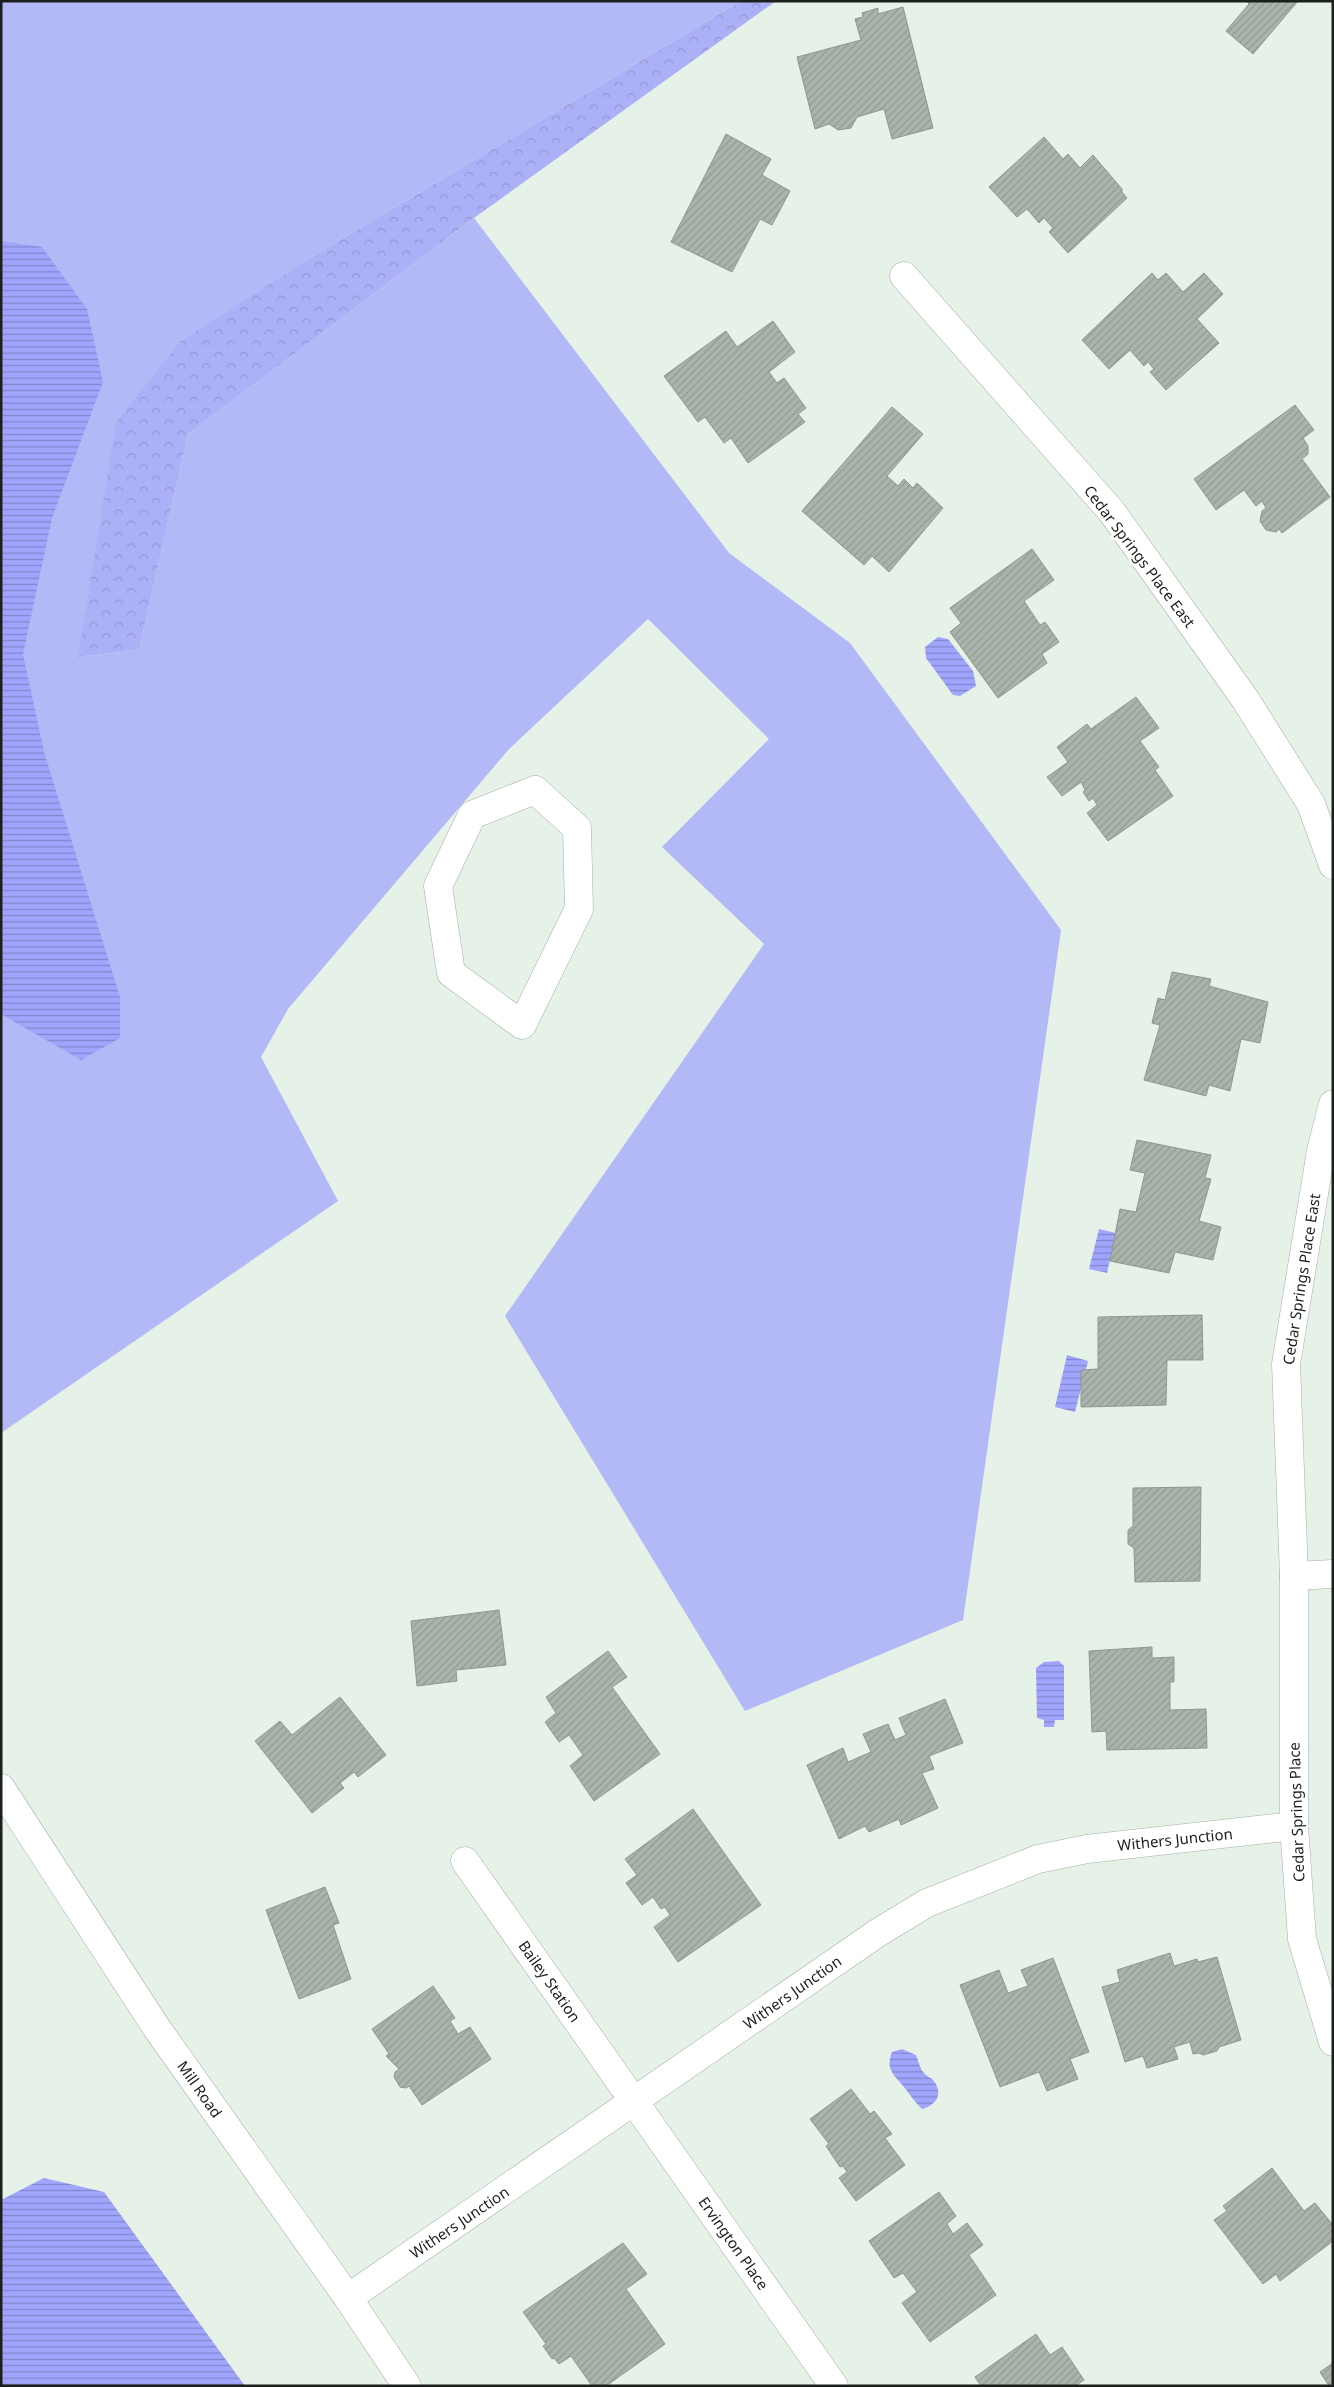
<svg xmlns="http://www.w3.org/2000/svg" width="1334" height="2387" font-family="'Noto Sans',sans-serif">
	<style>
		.grass { fill: #b3b8f6 }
		.forest { fill: url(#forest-crowns) }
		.water { fill: url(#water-rules) }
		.building { fill: url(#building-hatch); stroke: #8d978e }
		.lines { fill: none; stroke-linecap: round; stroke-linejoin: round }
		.minor-casing { stroke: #a4afa5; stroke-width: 29 }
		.minor { stroke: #fff; stroke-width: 28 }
		.labels { text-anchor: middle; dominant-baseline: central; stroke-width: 5; stroke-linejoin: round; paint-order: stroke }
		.street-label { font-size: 15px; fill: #1b201c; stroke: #fff }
	</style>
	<defs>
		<pattern id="forest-crowns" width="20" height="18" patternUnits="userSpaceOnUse" patternTransform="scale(1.25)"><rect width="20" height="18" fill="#acb0f7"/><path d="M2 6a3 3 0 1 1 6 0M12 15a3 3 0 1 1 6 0" fill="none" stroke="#9397d3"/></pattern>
		<pattern id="water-rules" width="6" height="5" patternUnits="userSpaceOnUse" patternTransform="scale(1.25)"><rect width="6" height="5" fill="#a1a5fd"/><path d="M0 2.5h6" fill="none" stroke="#8286cc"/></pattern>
		<pattern id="building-hatch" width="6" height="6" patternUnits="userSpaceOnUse" patternTransform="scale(1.25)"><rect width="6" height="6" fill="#a9b4aa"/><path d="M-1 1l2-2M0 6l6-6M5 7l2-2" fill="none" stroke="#919a92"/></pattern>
	</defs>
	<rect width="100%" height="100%" fill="#e6f2e7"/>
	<polygon class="grass" points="1,1 741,1 305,261 180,343 78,657 139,650 188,434 474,218 729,553 850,643 1061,930 963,1620 745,1711 505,1316 764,944 662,847 769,739 648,619 509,749 288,1009 261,1057 338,1201 1,1433"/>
	<polygon class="forest" points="741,1 776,1 474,218 188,434 139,650 78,657 116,423 180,342 305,261"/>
	<g class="water">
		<polygon points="1,241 42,247 87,309 103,382 52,518 23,654 44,752 120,997 120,1038 81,1060 1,1014"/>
		<polygon points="938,637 948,639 973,671 976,686 960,696 953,695 926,658 925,647"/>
		<polygon points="1099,1229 1116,1233 1107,1273 1089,1269"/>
		<polygon points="1067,1355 1088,1361 1075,1412 1055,1407"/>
		<polygon points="1059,1661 1064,1666 1064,1720 1055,1720 1054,1727 1044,1727 1044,1720 1037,1718 1036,1668 1044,1662"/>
		<path d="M902,2049l14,6c2,5 4,14 8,18 2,3 6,4 9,7 11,13 4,25 -11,29 -7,-7 -12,-14 -18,-22 -10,-12 -19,-18 -12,-35z"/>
		<polygon points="44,2178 104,2192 245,2386 1,2386 1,2200"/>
	</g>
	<g class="building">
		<polygon points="1246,1 1298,1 1253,54 1226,31 1249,4"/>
		<polygon points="903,7 933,128 892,139 884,109 857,117 851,128 838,130 829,124 815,129 797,57 861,40 855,19 863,17 862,13 878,8 878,14"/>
		<polygon points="726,134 771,159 762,175 790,191 772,225 760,219 732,272 671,242"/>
		<polygon points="1044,137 1063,159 1068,154 1080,168 1093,155 1122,189 1122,192 1127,198 1068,253 1049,232 1053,228 1044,218 1039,223 1027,209 1017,217 989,187"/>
		<polygon points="1152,273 1158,280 1166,273 1183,292 1204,273 1223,294 1197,319 1219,343 1166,390 1150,372 1154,369 1148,362 1144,366 1130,350 1109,369 1082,340"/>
		<polygon points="773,321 795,352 769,372 777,383 784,378 806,408 798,414 805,422 748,463 731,438 724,443 705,417 698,422 664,376 726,331 737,347"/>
		<polygon points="1295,405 1314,430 1303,438 1308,446 1308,454 1302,459 1330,497 1282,533 1279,529 1276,532 1266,530 1260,521 1262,511 1266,508 1262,501 1256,506 1244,490 1216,510 1194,479"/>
		<polygon points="892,407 923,434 887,476 898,486 904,479 913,488 917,483 943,508 889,572 872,556 864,565 802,511"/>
		<polygon points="1032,549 1054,580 1024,601 1040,625 1045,622 1059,642 1042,654 1047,663 998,698 950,632 961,623 950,608"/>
		<polygon points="1136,697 1159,728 1140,741 1159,767 1155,770 1173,796 1108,841 1087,813 1097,805 1093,798 1089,801 1083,792 1085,790 1081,782 1062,796 1047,777 1068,762 1057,747 1087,724 1091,729"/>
		<polygon points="1172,972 1211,979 1209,986 1268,1002 1260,1043 1241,1039 1230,1091 1209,1085 1206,1096 1144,1080 1160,1025 1152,1023 1158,998 1165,1000"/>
		<polygon points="1137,1140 1211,1155 1205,1178 1211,1179 1199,1221 1221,1227 1213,1260 1175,1252 1169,1273 1110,1261 1120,1209 1136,1212 1145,1173 1130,1170"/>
		<polygon points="1202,1315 1203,1360 1167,1360 1166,1405 1081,1407 1081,1370 1098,1369 1098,1317"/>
		<polygon points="1201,1487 1200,1581 1135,1582 1134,1548 1128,1544 1128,1530 1133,1526 1133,1488"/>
		<polygon points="499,1610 506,1665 456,1670 457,1681 417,1686 411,1621"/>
		<polygon points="1152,1647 1152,1658 1174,1657 1174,1682 1170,1682 1170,1710 1206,1709 1207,1748 1107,1750 1106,1731 1092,1732 1089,1651"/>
		<polygon points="608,1651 627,1677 612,1687 660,1754 594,1801 570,1766 583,1755 569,1735 559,1742 545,1722 556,1713 546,1697"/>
		<polygon points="340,1697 386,1755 358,1777 354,1772 340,1783 344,1788 312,1813 255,1741 280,1721 292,1735"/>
		<polygon points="945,1699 963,1743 929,1756 934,1769 922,1773 938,1808 901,1825 899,1819 869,1832 865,1826 839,1839 807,1765 843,1748 848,1762 871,1752 863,1734 888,1724 895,1740 906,1735 899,1718"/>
		<polygon points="693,1809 761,1905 678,1962 654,1927 670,1915 665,1907 661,1909 653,1897 642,1905 626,1883 637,1875 625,1859"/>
		<polygon points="325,1887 339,1923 333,1925 351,1979 299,1999 266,1910"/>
		<polygon points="1170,1953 1174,1966 1197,1959 1198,1962 1217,1957 1241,2040 1219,2047 1217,2051 1203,2055 1199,2053 1193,2054 1190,2042 1174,2047 1178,2059 1147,2068 1143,2056 1125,2062 1102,1987 1120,1982 1117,1970"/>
		<polygon points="1053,1958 1089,2052 1070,2059 1078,2079 1047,2091 1039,2072 1000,2087 960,1985 999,1970 1008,1993 1028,1986 1021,1970"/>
		<polygon points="433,1986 455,2018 450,2021 458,2034 470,2027 491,2059 422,2105 409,2086 406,2088 400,2087 394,2077 395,2072 399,2069 386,2056 389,2054 372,2029"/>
		<polygon points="851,2089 870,2114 874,2111 892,2134 885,2138 905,2165 856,2201 839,2178 847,2172 843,2166 840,2167 826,2146 829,2144 810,2119"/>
		<polygon points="1272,2168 1304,2211 1315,2203 1333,2225 1333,2241 1280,2281 1276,2274 1263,2284 1214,2220 1227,2211 1223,2206"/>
		<polygon points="939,2192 956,2216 947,2224 953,2234 967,2223 983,2245 969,2255 996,2295 930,2342 902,2303 917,2292 903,2273 894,2278 869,2241"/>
		<polygon points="623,2243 647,2274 626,2289 665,2344 606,2386 592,2386 571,2356 559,2364 554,2358 552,2359 543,2346 546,2344 523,2312"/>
		<polygon points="1036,2334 1050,2355 1062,2347 1084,2380 1075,2386 981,2386 975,2377"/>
		<polygon points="1333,2363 1333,2386 1329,2386 1320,2372"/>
	</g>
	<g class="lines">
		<g class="minor-casing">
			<g id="minor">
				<polyline points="904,276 1112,512 1245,699 1311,804 1333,865"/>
				<polygon points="535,790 577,828 579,909 522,1025 451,973 438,886 472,815"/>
				<polyline points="1333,1104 1321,1151 1286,1364 1294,1576 1294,1826 1302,1939 1333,2042"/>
				<polyline points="1294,1576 1333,1574"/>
				<polyline points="1,1788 156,2027 348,2298 407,2386"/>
				<polyline points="465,1861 834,2386"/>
				<polyline points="348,2298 879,1932 927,1903 1038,1859 1087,1849 1294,1826"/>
			</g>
		</g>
		<use href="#minor" class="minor"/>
	</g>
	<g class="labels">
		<g class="street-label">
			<text transform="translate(1140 556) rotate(53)">Cedar Springs Place East</text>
			<text transform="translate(1301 1279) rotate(-81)">Cedar Springs Place East</text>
			<text transform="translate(1296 1812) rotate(-92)">Cedar Springs Place</text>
			<text transform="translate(1175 1839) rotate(-6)">Withers Junction</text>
			<text transform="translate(550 1981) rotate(55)">Bailey Station</text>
			<text transform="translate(792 1992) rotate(-35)">Withers Junction</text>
			<text transform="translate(200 2089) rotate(55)">Mill Road</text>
			<text transform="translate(459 2222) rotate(-34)">Withers Junction</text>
			<text transform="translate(734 2243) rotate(55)">Ervington Place</text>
		</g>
	</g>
	<rect width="1334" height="2387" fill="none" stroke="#1b201c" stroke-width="5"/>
</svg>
